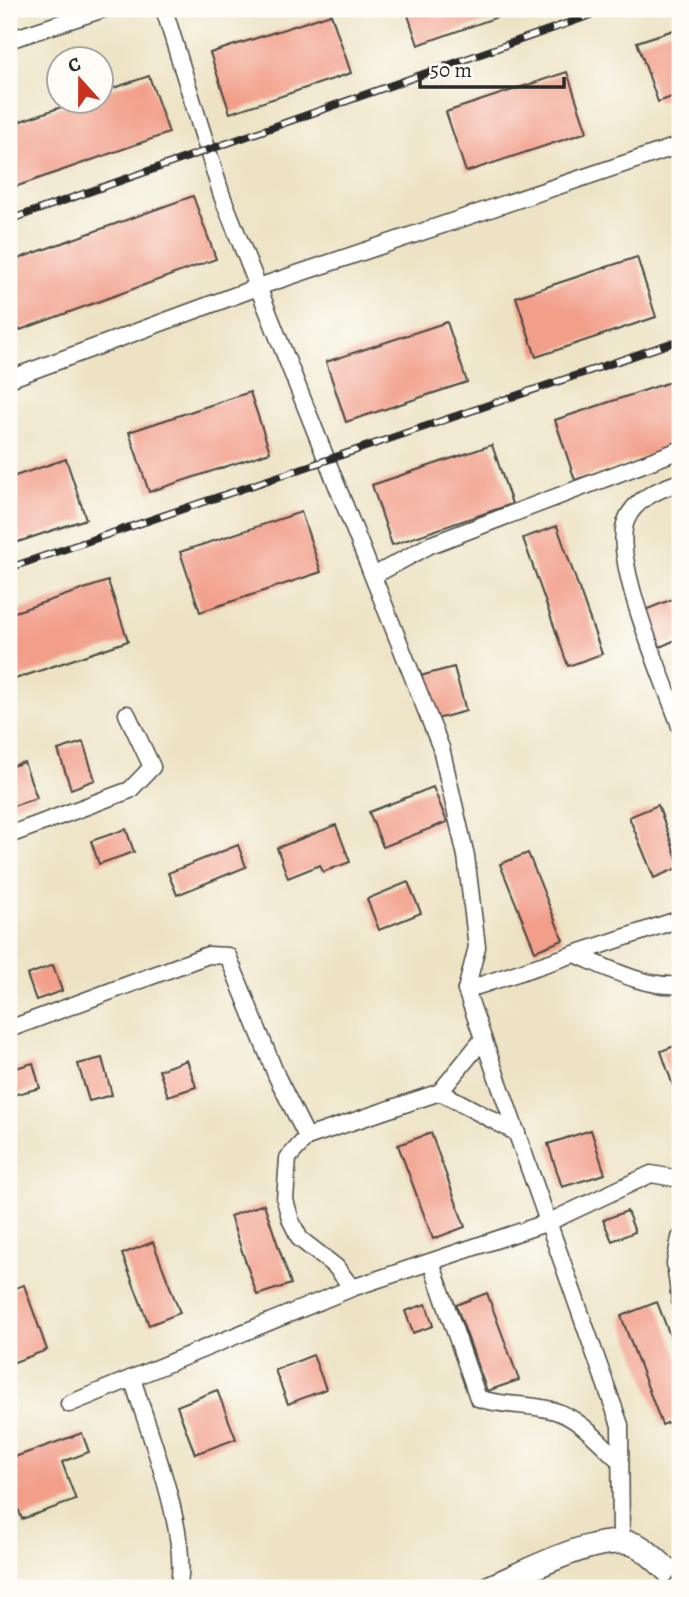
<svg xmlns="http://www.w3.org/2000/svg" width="689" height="1597" font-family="Alegreya,serif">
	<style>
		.building { fill: #f29f8a }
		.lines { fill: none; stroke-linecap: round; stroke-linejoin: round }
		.minor-casing { stroke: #484742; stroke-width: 19 }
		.secondary-casing { stroke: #484742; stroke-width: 26 }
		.minor { stroke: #fff; stroke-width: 16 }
		.secondary { stroke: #fff; stroke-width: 23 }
		.rail-casing { stroke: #2b2b2b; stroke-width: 8 }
		.rail { stroke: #fdfcf7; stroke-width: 5; stroke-dasharray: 16; stroke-linecap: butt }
	</style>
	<rect width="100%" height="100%" fill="#fdfcf7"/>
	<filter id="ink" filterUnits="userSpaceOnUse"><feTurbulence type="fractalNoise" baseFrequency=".0143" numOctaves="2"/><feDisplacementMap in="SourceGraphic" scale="14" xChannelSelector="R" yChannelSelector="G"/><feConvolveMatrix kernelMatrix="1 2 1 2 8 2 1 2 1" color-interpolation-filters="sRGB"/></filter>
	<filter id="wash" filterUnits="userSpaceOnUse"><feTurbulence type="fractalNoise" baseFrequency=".00686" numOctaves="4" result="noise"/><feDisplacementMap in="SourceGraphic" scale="28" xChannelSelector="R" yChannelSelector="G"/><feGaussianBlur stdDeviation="1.57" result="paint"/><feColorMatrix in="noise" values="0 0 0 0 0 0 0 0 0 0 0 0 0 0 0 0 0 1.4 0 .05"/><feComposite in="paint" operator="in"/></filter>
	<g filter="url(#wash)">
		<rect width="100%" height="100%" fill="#ede3c4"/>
		<g id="blocks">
			<g class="building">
				<polygon points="406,9 520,9 418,45"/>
				<polygon points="331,14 351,73 230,113 210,53"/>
				<polygon points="680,28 680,94 658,102 637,42"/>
				<polygon points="567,72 587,132 466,172 446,112"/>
				<polygon points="149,76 169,133 9,189 9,125 76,102 102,102 102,92"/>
				<polygon points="193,196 216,259 9,334 9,262"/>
				<polygon points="637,257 656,317 536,357 516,297"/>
				<polygon points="447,322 467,382 346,422 326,362"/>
				<polygon points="676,380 680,394 680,445 575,480 555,420"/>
				<polygon points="250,392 270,452 149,492 129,432"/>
				<polygon points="492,445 512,504 392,545 372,485"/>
				<polygon points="66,459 86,519 9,545 9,478"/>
				<polygon points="301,512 321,572 200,612 180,552"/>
				<polygon points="557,526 602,654 568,666 523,538"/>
				<polygon points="108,581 128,641 9,681 9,614"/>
				<polygon points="675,598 680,612 680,638 660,647 645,610"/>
				<polygon points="454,667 466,711 433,720 420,676"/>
				<polygon points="83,742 95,780 71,789 58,750"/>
				<polygon points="24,762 37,798 10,807 9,767"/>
				<polygon points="433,787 447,822 383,847 369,812"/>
				<polygon points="658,805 680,867 654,878 629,817"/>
				<polygon points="336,825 350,862 323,872 320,865 288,878 277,848"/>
				<polygon points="126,829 134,852 99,864 91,841"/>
				<polygon points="238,845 246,867 177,895 168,873"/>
				<polygon points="528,853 563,940 535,951 500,864"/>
				<polygon points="408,882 421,913 379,930 367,899"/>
				<polygon points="53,965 62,991 36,1000 27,975"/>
				<polygon points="680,1044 680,1106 661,1051"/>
				<polygon points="102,1058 112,1095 89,1101 78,1064"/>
				<polygon points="187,1060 196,1087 168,1096 159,1070"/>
				<polygon points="33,1063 40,1088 13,1095 9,1070"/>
				<polygon points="591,1130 605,1174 562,1187 548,1144"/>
				<polygon points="431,1133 465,1227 433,1239 398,1145"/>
				<polygon points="264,1204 291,1284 257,1295 230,1216"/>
				<polygon points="627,1211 635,1232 612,1241 603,1220"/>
				<polygon points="153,1242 180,1313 149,1325 122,1254"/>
				<polygon points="24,1285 47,1350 9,1364 9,1290"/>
				<polygon points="487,1293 519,1380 487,1391 456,1305"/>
				<polygon points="657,1302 680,1362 680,1418 662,1425 621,1316"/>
				<polygon points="426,1304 433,1326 413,1333 405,1311"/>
				<polygon points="313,1355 326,1389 288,1404 275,1370"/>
				<polygon points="217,1390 236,1439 195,1454 177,1406"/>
				<polygon points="82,1433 89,1452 62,1462 76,1500 22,1519 9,1484 9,1459"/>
			</g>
		</g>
	</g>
	<g filter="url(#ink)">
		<use href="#blocks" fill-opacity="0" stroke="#484742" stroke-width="2"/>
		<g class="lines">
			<g class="minor-casing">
				<g id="minor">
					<polyline points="164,9 222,196 441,748 466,856 477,947 466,990 620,1425 621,1541"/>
					<polyline points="9,40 104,9"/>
					<polyline points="9,379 258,287 680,145"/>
					<path d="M680,482c-20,7 -46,17 -54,39 -15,39 39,162 54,205"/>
					<polyline points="373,576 430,545 680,450"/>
					<polyline points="9,835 130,790 152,767 127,714"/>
					<path d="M575,954c33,14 69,34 105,31"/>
					<polyline points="466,990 680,919"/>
					<polyline points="9,1029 208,955 228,956 277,1077 307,1137 288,1158 285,1200 291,1221 300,1239 336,1267 352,1288"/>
					<polyline points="440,1092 517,1133"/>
					<polyline points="307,1137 440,1092 483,1039"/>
					<polyline points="680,1238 675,1263 680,1301"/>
					<path d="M431,1262l47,136c25,9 52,5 77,13 26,8 45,32 65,50"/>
					<path d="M132,1378c16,52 59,159 46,210"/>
					<polyline points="69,1404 352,1288 549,1222 651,1174 680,1179"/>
				</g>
			</g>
			<g class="secondary-casing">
				<path id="secondary" d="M488,1588c35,-14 118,-61 152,-41 14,9 28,24 40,36"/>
			</g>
			<use href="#minor" class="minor"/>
			<use href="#secondary" class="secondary"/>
			<g class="rail-casing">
				<g id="rail">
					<polyline points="9,220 608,9"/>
					<polyline points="9,568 680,340"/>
					<polyline points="667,1588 680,1576"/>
				</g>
			</g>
			<use href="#rail" class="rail"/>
		</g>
	</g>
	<rect width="689" height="1597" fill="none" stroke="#fdfcf7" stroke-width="35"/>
	<g transform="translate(80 80) rotate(339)"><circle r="33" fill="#fdfcf7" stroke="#a9a8a5" stroke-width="2"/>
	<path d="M0-5L12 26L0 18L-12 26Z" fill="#c8321e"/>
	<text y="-10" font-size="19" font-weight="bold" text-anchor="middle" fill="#2b2b2b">С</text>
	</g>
	<path d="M420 77v10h144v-10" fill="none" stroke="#2b2b2b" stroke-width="3.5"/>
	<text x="430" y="77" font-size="21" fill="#2b2b2b" stroke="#fdfcf7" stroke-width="5" paint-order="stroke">50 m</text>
</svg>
